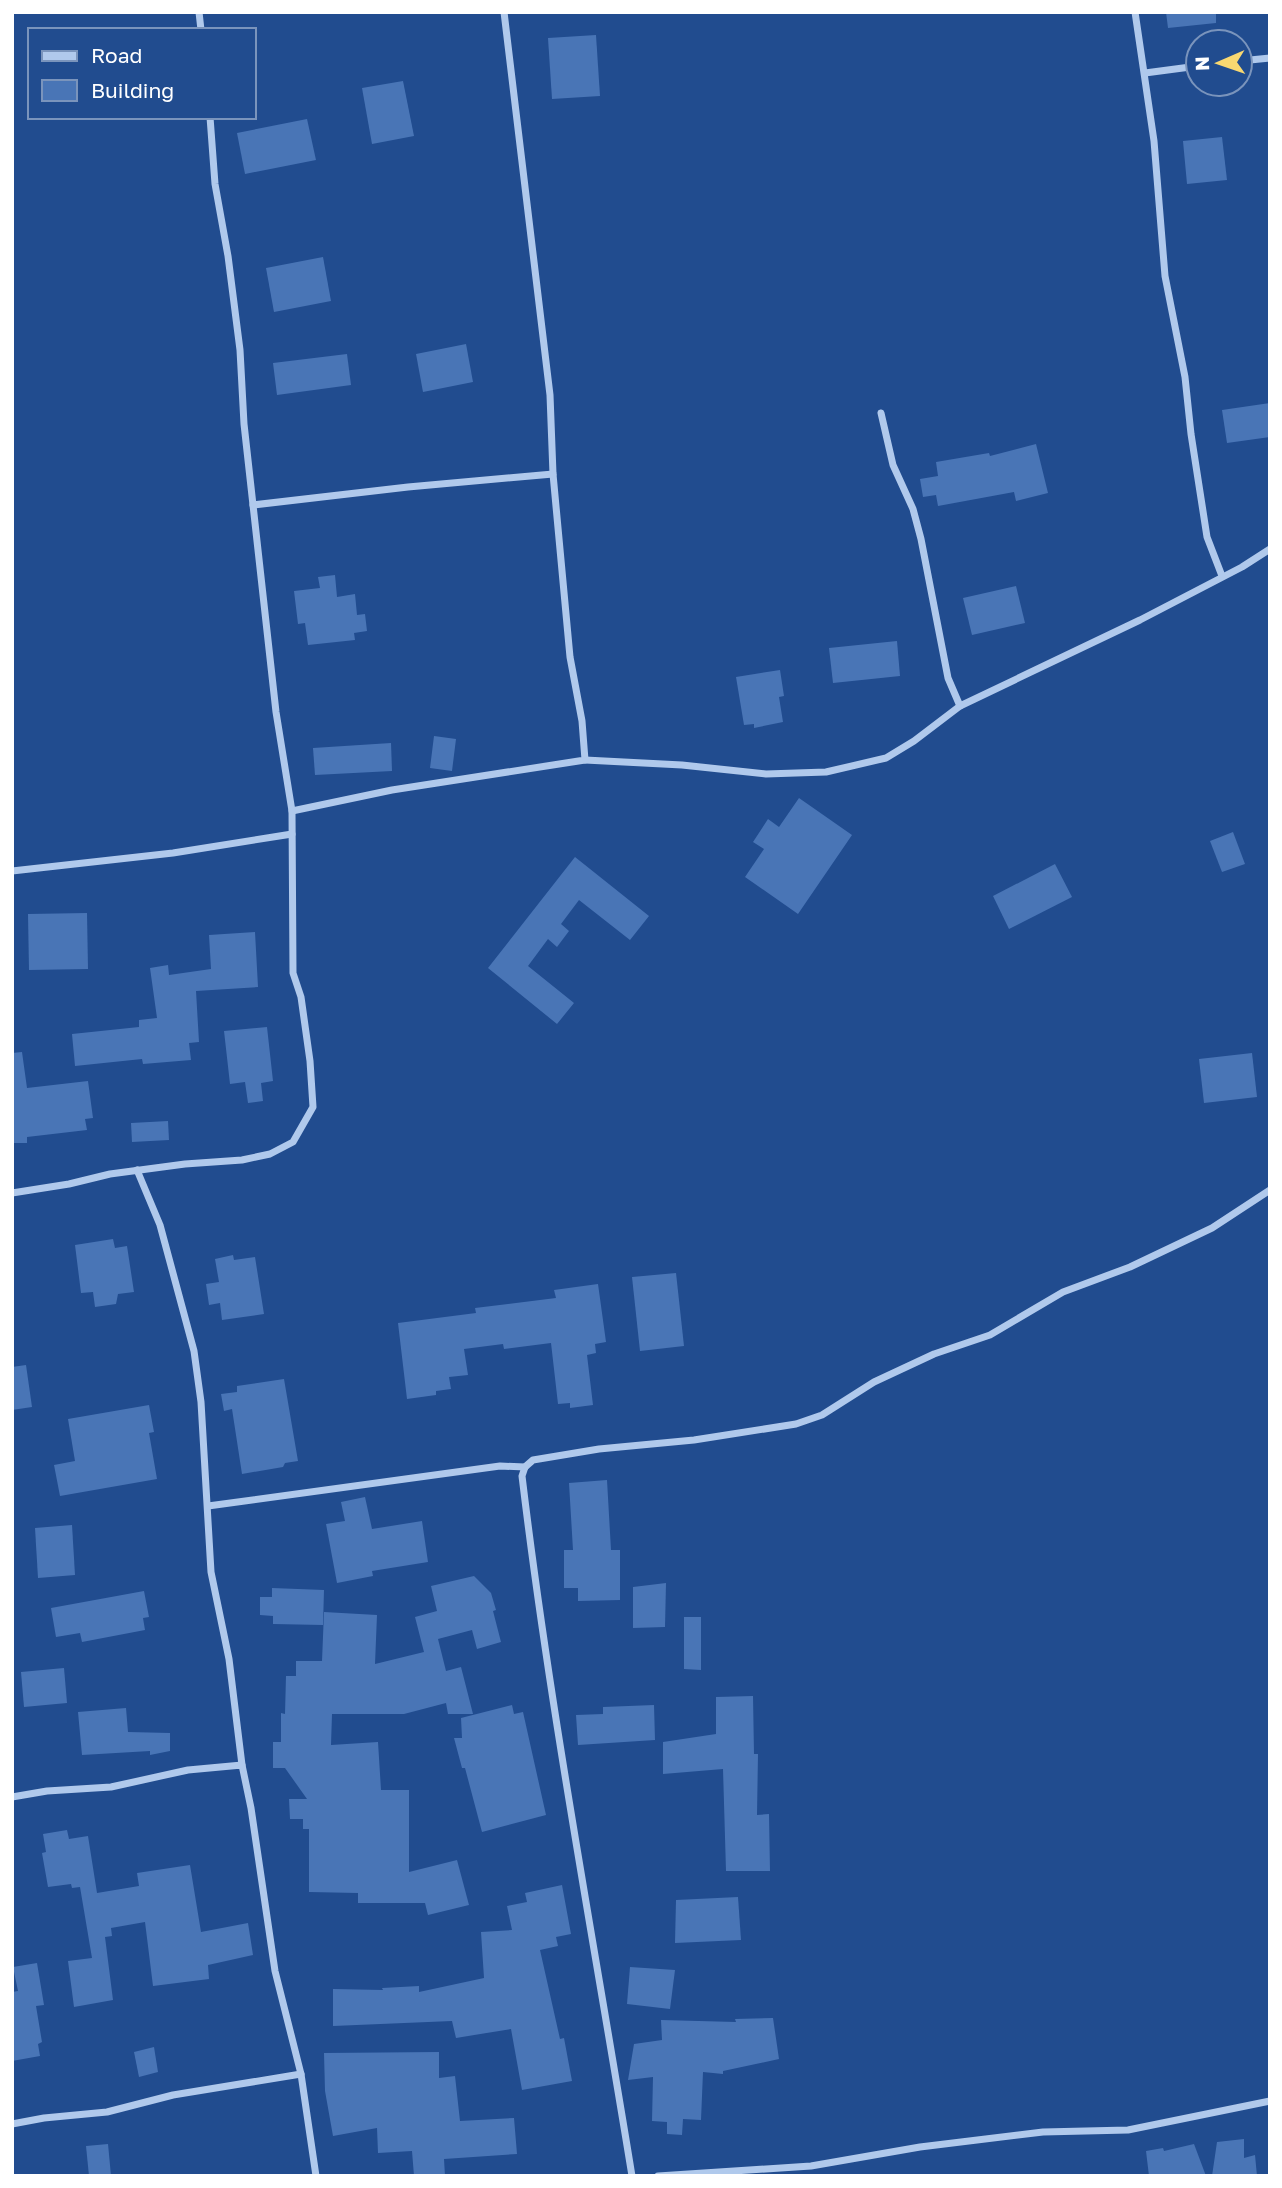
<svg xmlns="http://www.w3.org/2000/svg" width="1282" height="2188" font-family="'Golos Text',sans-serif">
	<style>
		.building { fill: #4975b6 }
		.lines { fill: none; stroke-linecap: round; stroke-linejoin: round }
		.minor { stroke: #b0c9ec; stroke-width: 7 }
	</style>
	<rect width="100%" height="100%" fill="#214c8f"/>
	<g class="building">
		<polygon points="1166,12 1216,12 1216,23 1168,28"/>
		<polygon points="596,35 600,96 552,99 548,38"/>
		<polygon points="403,81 414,136 372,144 362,88"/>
		<polygon points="307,119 316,160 245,174 237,133"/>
		<polygon points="1222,137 1227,180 1187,184 1183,141"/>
		<polygon points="323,257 331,301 274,312 266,268"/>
		<polygon points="466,344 473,382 423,392 416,354"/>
		<polygon points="347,354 351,385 277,395 273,363"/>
		<polygon points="1270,403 1270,437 1227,443 1222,410"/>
		<polygon points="1036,444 1048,493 1016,501 1014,492 938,506 936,495 923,497 920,479 938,476 936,462 989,453 990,456"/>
		<polygon points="335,575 337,597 355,594 357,615 365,614 367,631 354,633 355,640 308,645 305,623 298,624 294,591 320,588 318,577"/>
		<polygon points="1016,586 1025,623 972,635 963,598"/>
		<polygon points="897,641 900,676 833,683 829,648"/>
		<polygon points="780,670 784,696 779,697 783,722 754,728 754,724 744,725 736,677"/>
		<polygon points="434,736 456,739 452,771 430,768"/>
		<polygon points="391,743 392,771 315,775 313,748"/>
		<polygon points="799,798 852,835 798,914 745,877 764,849 753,842 768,819 779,827"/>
		<polygon points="1233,832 1245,864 1222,872 1210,841"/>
		<polygon points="575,857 649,916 630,940 579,900 561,924 569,931 557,947 548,939 528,966 574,1003 557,1024 488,968"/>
		<polygon points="1055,864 1072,897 1009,929 993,896"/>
		<polygon points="87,913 88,969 29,970 28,914"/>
		<polygon points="255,932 258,987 196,991 199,1042 189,1043 191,1060 143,1064 142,1059 75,1066 72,1034 139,1027 139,1020 157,1018 150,968 168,965 169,975 211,969 209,935"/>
		<polygon points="267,1027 273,1081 261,1083 263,1101 248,1103 245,1082 230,1084 224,1031"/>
		<polygon points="22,1052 27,1088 88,1081 93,1118 85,1119 87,1130 27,1137 27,1143 12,1143 12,1053"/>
		<polygon points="1252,1053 1257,1097 1204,1103 1199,1059"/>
		<polygon points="168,1121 169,1140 132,1142 131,1123"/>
		<polygon points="113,1239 115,1248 127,1246 134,1292 118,1294 116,1304 95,1307 93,1292 81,1293 75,1245"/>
		<polygon points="233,1255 234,1260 255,1257 264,1314 222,1320 220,1303 209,1305 206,1284 219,1282 215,1259"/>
		<polygon points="676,1273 684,1346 640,1351 632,1277"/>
		<polygon points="598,1284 606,1342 595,1344 596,1353 587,1355 593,1405 570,1408 570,1403 558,1404 551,1343 504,1349 503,1344 464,1349 468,1375 449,1377 451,1389 436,1391 436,1395 407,1399 398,1323 476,1313 475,1308 556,1298 554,1290"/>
		<polygon points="26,1365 32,1407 12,1410 12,1367"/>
		<polygon points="284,1379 298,1461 285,1463 283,1467 242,1474 232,1409 224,1411 221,1394 237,1392 237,1386"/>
		<polygon points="149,1405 154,1432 149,1433 157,1479 60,1496 54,1465 75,1461 68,1419"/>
		<polygon points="607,1480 611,1550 620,1550 620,1600 578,1601 578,1588 564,1588 564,1550 573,1550 569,1483"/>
		<polygon points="365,1497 372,1529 422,1521 428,1562 372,1571 373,1576 337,1583 326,1524 345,1521 341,1502"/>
		<polygon points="72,1525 75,1575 38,1578 35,1528"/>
		<polygon points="474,1576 491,1593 496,1610 493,1611 501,1642 477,1649 472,1630 438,1639 446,1671 461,1667 473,1714 448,1714 446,1703 404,1714 332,1714 331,1745 378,1742 381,1790 409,1790 409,1872 457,1860 469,1905 428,1915 425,1903 358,1903 358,1893 309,1892 309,1829 303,1829 303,1819 290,1819 289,1799 307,1799 285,1768 273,1768 273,1742 281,1742 281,1713 285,1714 286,1676 296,1676 296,1661 322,1661 324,1612 377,1615 375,1664 424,1652 415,1617 437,1611 431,1586"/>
		<polygon points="666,1583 665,1627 633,1628 633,1587"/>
		<polygon points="272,1588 324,1590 323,1625 273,1624 273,1616 260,1615 260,1597 272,1597"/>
		<polygon points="144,1591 149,1617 143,1618 145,1630 82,1642 80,1633 56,1637 51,1608"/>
		<polygon points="684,1617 701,1617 701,1670 684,1669"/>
		<polygon points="64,1668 67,1703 24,1707 21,1672"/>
		<polygon points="753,1696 754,1754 758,1754 757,1815 769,1814 770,1871 726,1871 723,1769 663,1774 663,1742 716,1734 716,1697"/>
		<polygon points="512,1705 514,1714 523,1712 546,1815 482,1832 465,1768 462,1768 454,1738 462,1738 461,1718"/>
		<polygon points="654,1705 655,1740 578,1745 576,1715 603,1714 603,1707"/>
		<polygon points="126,1708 128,1732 170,1733 170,1751 150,1755 150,1751 82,1755 78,1712"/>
		<polygon points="67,1830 69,1839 88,1836 97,1893 139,1886 137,1873 190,1865 201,1932 248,1923 253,1955 208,1965 209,1979 153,1986 145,1922 111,1928 112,1936 105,1937 113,2000 74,2007 68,1961 92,1958 80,1887 72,1888 71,1884 48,1887 42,1853 46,1852 43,1834"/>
		<polygon points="562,1885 571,1934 556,1937 558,1946 540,1950 560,2039 564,2038 572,2081 522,2090 511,2029 456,2038 452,2021 333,2026 333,1989 383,1990 382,1988 419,1986 419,1992 484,1978 481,1932 512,1930 507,1906 527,1902 525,1893"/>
		<polygon points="738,1897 741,1940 675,1943 676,1900"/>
		<polygon points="37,1963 44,2005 36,2006 42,2042 38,2044 40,2056 12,2061 12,1992 18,1991 13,1967"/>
		<polygon points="630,1967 675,1970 670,2009 627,2004"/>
		<polygon points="773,2018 779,2059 723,2071 723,2074 703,2072 701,2120 683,2119 682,2135 667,2134 667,2122 652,2121 653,2077 628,2080 634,2044 662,2040 661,2020 736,2022 735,2019"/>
		<polygon points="154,2047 158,2072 139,2077 134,2052"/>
		<polygon points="439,2052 439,2078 455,2076 460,2121 514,2118 517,2154 444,2159 445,2176 414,2176 412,2151 378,2153 377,2128 333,2136 325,2091 324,2053"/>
		<polygon points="1244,2139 1244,2158 1255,2155 1257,2176 1212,2176 1217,2142"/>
		<polygon points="108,2144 111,2176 89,2176 86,2146"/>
		<polygon points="1194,2144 1206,2176 1149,2176 1146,2151 1163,2148 1164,2151"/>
	</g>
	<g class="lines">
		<g class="minor">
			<polyline points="199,12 201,30"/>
			<polyline points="1135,12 1154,141 1165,276 1185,377 1191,434 1207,537 1222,576"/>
			<polyline points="1240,61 1270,58"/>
			<polyline points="1145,73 1198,66"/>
			<polyline points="881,413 893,465 913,509 921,539 948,678 960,706"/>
			<polyline points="253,505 408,487 553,474"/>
			<polyline points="585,760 682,765 766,774 826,772 886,758 914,741 960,706 1140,620 1242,567 1270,549"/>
			<polyline points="292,811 392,790 585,760 582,721 570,657 553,474 550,395 504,12"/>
			<polyline points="12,871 173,853 292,834"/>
			<polyline points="137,1170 160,1225 194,1351 201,1402 211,1572 229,1659 242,1765"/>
			<polyline points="12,1193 69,1184 110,1174 185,1164 242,1160 270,1154 293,1142 313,1107 310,1061 301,997 293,973 292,811 276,712 244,424 240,350 228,256 215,184 210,117"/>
			<polyline points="208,1506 500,1466 525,1467"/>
			<polyline points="12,1797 47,1791 111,1787 188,1770 242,1765 251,1808 275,1971 301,2074 316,2176"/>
			<polyline points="12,2124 44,2118 107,2112 173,2095 301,2074"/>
			<path d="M632,2176c-38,-234 -82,-466 -110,-700l3,-9 8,-7 66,-11 95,-9 102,-16 26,-9 52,-33 60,-28 56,-19 73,-43 67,-25 82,-39 58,-38"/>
			<polyline points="658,2176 811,2166 920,2147 1043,2132 1128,2130 1270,2101"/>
		</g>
	</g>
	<rect width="1282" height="2188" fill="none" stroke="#ffffff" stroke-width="28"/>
	<rect x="28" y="28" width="228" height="91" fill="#214c8f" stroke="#7a94bc" stroke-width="2"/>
	<rect x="42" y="51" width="35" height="10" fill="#b0c9ec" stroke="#7a94bc" stroke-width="2"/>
	<text x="91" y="63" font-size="21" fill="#ffffff">Road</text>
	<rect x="42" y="80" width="35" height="21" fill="#4975b6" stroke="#7a94bc" stroke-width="2"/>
	<text x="91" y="98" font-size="21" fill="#ffffff">Building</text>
	<g transform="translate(1219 63) rotate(268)"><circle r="33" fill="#214c8f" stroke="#7a94bc" stroke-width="2"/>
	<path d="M0-5L12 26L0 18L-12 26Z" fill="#f9d871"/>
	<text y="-10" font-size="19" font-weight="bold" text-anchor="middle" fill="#ffffff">N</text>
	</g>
</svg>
